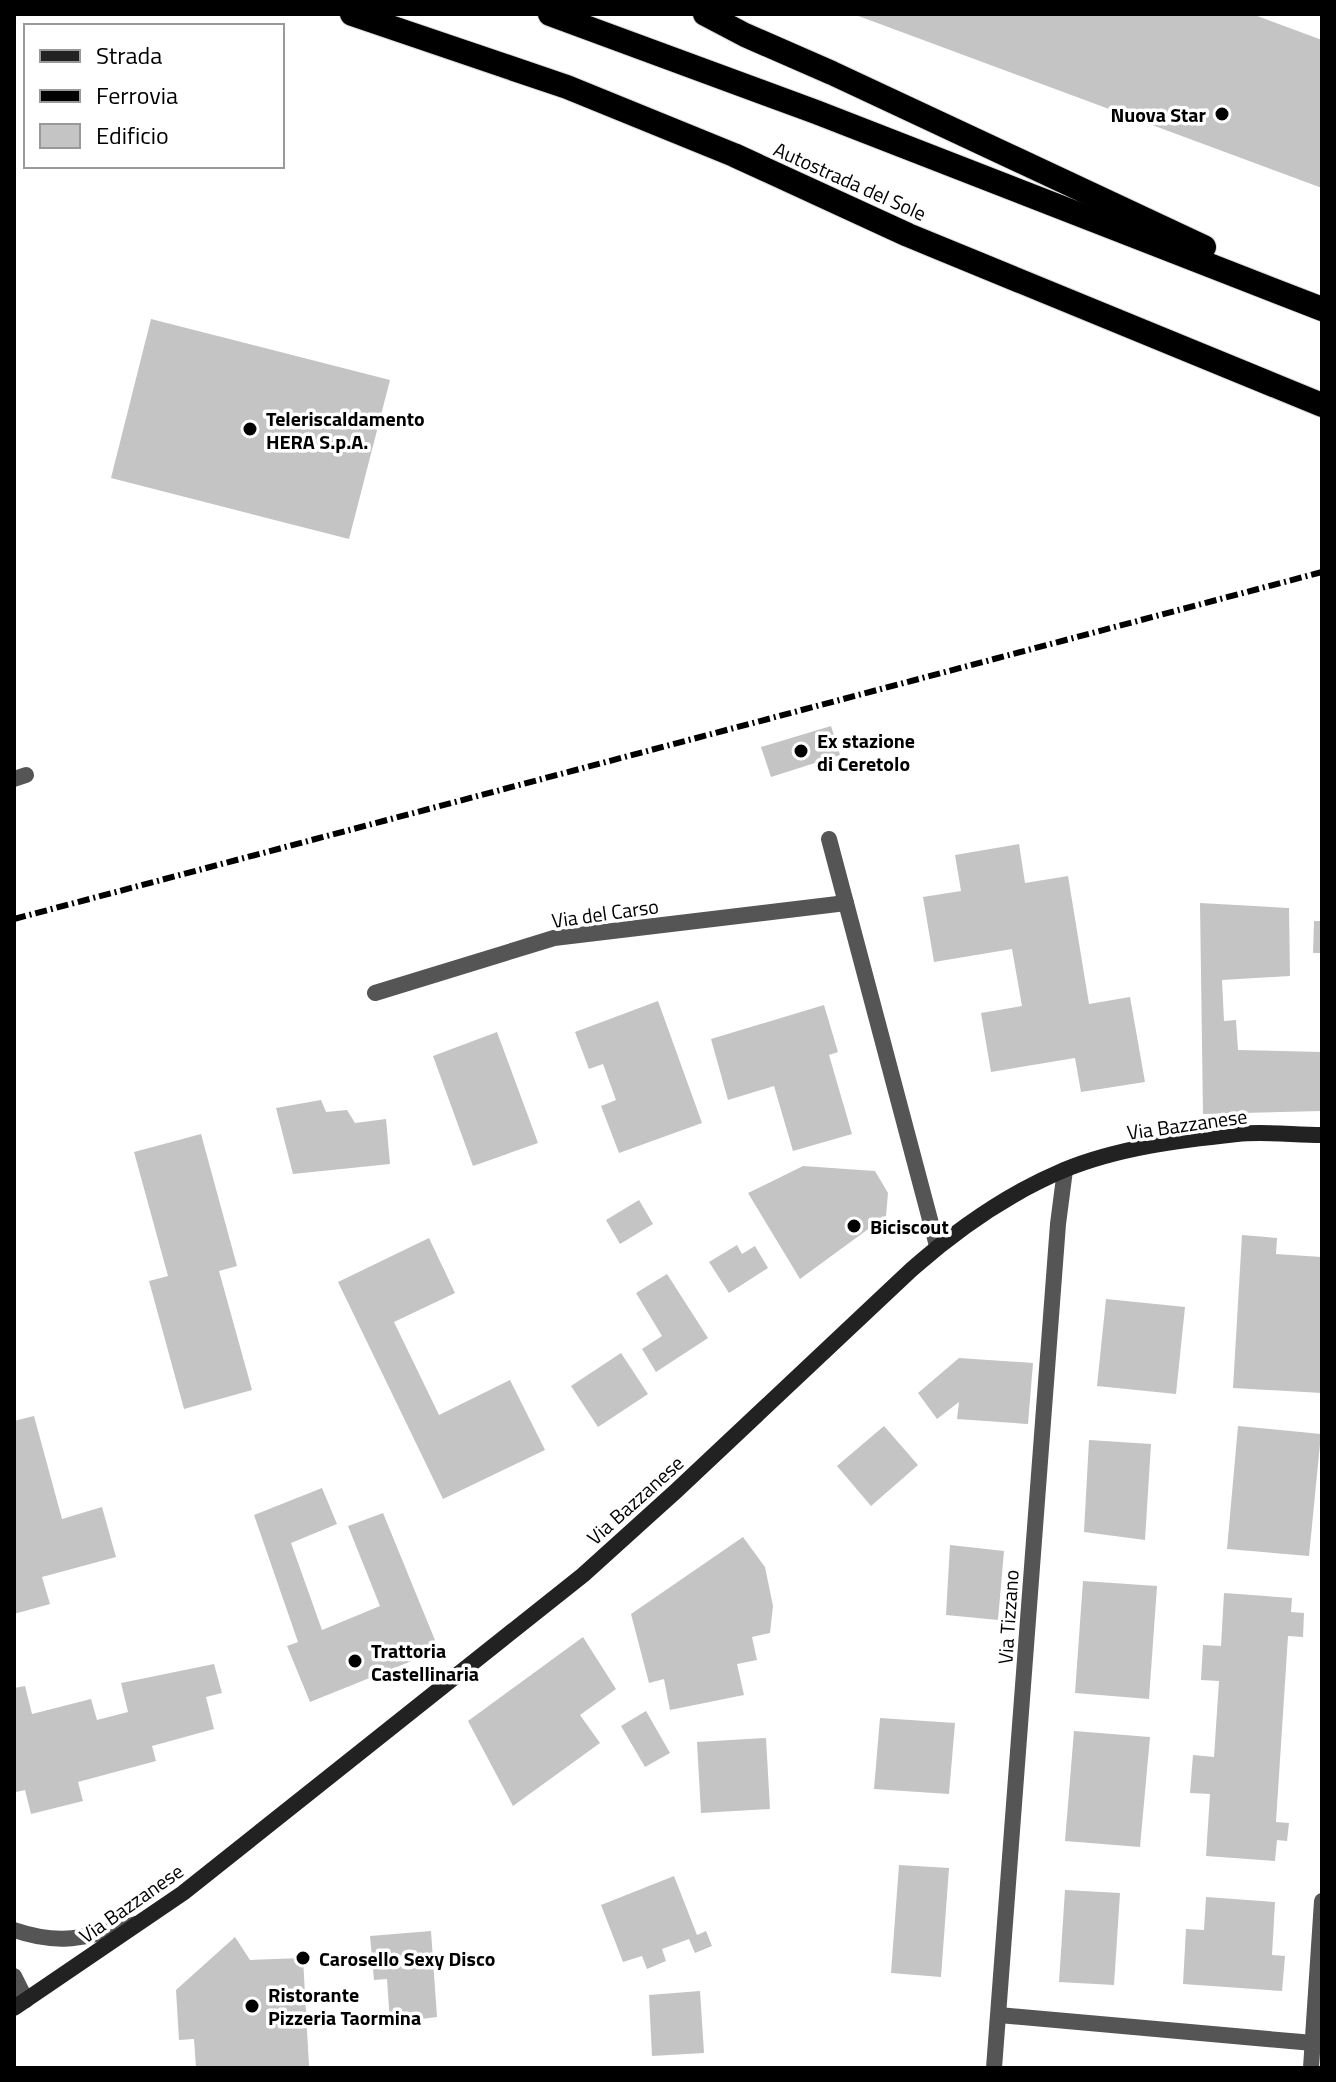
<svg xmlns="http://www.w3.org/2000/svg" width="1336" height="2082" font-family="'Titillium Web',sans-serif">
	<style>
		.building { fill: #c4c4c4 }
		.lines { fill: none; stroke-linecap: round; stroke-linejoin: round }
		.motorway-casing { stroke: #dbdbdb; stroke-width: 26 }
		.service { stroke: #555; stroke-width: 16 }
		.minor { stroke: #555; stroke-width: 16 }
		.tertiary { stroke: #555; stroke-width: 16 }
		.secondary { stroke: #222; stroke-width: 16 }
		.motorway { stroke: #000; stroke-width: 24 }
		.rail { stroke: #000; stroke-width: 6; stroke-dasharray: 12 4 2 4; stroke-linecap: butt }
		.poi-dot { fill: #000; stroke: #fff; stroke-width: 3 }
		.labels { text-anchor: middle; dominant-baseline: central; stroke-width: 7; stroke-linejoin: round; paint-order: stroke }
		.poi-label { font-size: 20px; font-weight: bold; fill: #000; stroke: #fff; text-anchor: start }
		.street-label { font-size: 20px; fill: #000; stroke: #fff }
	</style>
	<rect width="100%" height="100%" fill="#fff"/>
	<g class="building">
		<polygon points="853,14 1252,14 1322,40 1322,188"/>
		<polygon points="151,319 390,380 349,539 111,478"/>
		<polygon points="831,726 840,755 771,777 761,747"/>
		<polygon points="1019,844 1025,883 1068,876 1089,1004 1130,997 1145,1082 1081,1092 1075,1058 991,1072 981,1013 1022,1006 1012,949 934,962 923,897 961,891 955,855"/>
		<polygon points="1200,903 1289,908 1290,976 1222,980 1224,1021 1236,1020 1238,1050 1322,1052 1322,1111 1203,1114"/>
		<polygon points="1314,921 1322,921 1322,953 1313,953"/>
		<polygon points="658,1001 702,1123 619,1153 601,1106 616,1100 603,1064 589,1069 575,1032"/>
		<polygon points="824,1005 838,1052 829,1055 852,1134 793,1151 774,1086 728,1100 711,1039"/>
		<polygon points="497,1032 538,1143 473,1166 433,1056"/>
		<polygon points="321,1100 326,1112 347,1110 355,1123 386,1119 390,1164 293,1174 276,1108"/>
		<polygon points="201,1134 237,1266 219,1271 252,1390 184,1409 149,1281 168,1276 134,1152"/>
		<polygon points="803,1166 875,1171 888,1193 886,1216 800,1279 748,1193"/>
		<polygon points="639,1200 653,1224 620,1244 606,1220"/>
		<polygon points="1242,1235 1277,1238 1276,1254 1322,1257 1322,1393 1233,1388"/>
		<polygon points="429,1238 455,1293 394,1322 439,1415 510,1380 545,1450 443,1499 338,1282"/>
		<polygon points="737,1245 742,1254 755,1246 768,1268 729,1293 709,1262"/>
		<polygon points="667,1274 708,1338 656,1372 642,1349 662,1336 636,1293"/>
		<polygon points="1106,1299 1185,1307 1176,1394 1097,1386"/>
		<polygon points="621,1353 648,1394 598,1427 571,1386"/>
		<polygon points="959,1358 1033,1363 1028,1424 957,1419 959,1402 937,1419 918,1393"/>
		<polygon points="34,1416 62,1519 102,1507 116,1557 42,1577 50,1604 14,1614 14,1421"/>
		<polygon points="884,1426 918,1465 871,1506 837,1466"/>
		<polygon points="1238,1426 1321,1434 1309,1556 1227,1549"/>
		<polygon points="1089,1440 1151,1444 1145,1540 1084,1532"/>
		<polygon points="322,1488 337,1524 291,1543 322,1630 380,1606 348,1526 383,1513 439,1650 310,1702 287,1646 298,1642 254,1515"/>
		<polygon points="743,1537 765,1567 773,1606 770,1633 752,1637 757,1660 737,1664 744,1695 670,1710 664,1679 649,1683 631,1614"/>
		<polygon points="950,1545 1004,1551 998,1620 946,1615"/>
		<polygon points="1083,1581 1157,1586 1149,1699 1075,1693"/>
		<polygon points="1224,1593 1292,1598 1291,1612 1304,1613 1303,1637 1288,1636 1276,1822 1289,1823 1287,1841 1277,1840 1275,1861 1206,1856 1210,1794 1190,1793 1193,1755 1214,1757 1219,1681 1201,1680 1203,1645 1221,1646"/>
		<polygon points="583,1637 616,1689 580,1715 600,1743 513,1806 468,1721"/>
		<polygon points="214,1664 222,1693 206,1697 214,1729 152,1746 156,1761 78,1782 83,1801 31,1814 25,1790 16,1792 14,1785 14,1688 25,1686 32,1714 91,1699 97,1720 128,1712 121,1683"/>
		<polygon points="646,1711 670,1753 645,1767 621,1726"/>
		<polygon points="880,1718 955,1723 949,1794 874,1789"/>
		<polygon points="1074,1731 1150,1737 1140,1847 1065,1841"/>
		<polygon points="766,1738 770,1809 701,1813 697,1742"/>
		<polygon points="899,1865 949,1868 941,1977 891,1973"/>
		<polygon points="674,1876 697,1935 706,1931 712,1946 695,1953 689,1939 662,1949 666,1961 647,1969 642,1956 623,1962 601,1905"/>
		<polygon points="1065,1890 1120,1893 1114,1985 1059,1982"/>
		<polygon points="1206,1897 1275,1902 1272,1955 1285,1956 1282,1991 1183,1984 1186,1929 1204,1930"/>
		<polygon points="431,1931 437,2017 390,2023 387,1979 374,1980 370,1936"/>
		<polygon points="235,1937 250,1960 303,1958 309,2066 196,2068 194,2039 179,2040 176,1990"/>
		<polygon points="700,1991 704,2053 652,2056 649,1995"/>
	</g>
	<g class="lines">
		<g class="motorway-casing">
			<g id="motorway">
				<polyline points="352,14 567,87 734,155 908,235 1322,405"/>
				<polyline points="550,14 816,112 1322,309"/>
				<polyline points="705,14 745,35 832,73 1204,247"/>
			</g>
		</g>
		<polyline class="service" points="14,779 26,775"/>
		<g class="minor">
			<polyline points="829,839 937,1246"/>
			<polyline points="375,993 554,938 846,903"/>
			<path d="M14,1930c50,17 73,6 122,-6"/>
			<polyline points="14,1976 26,2000"/>
			<polyline points="999,2015 1313,2043"/>
			<polyline points="1311,2068 1322,1901"/>
		</g>
		<polyline class="tertiary" points="994,2068 1058,1224 1065,1170"/>
		<path class="secondary" d="M14,2008l169,-115 400,-318 93,-84 235,-221c45,-40 96,-76 153,-100 53,-22 116,-30 173,-36 27,-3 57,1 85,1"/>
		<use href="#motorway" class="motorway"/>
		<polyline class="rail" points="14,919 1322,572"/>
	</g>
	<g class="poi-dot">
		<circle cx="1222" cy="114" r="8"/>
		<circle cx="250" cy="429" r="8"/>
		<circle cx="801" cy="751" r="8"/>
		<circle cx="854" cy="1226" r="8"/>
		<circle cx="355" cy="1661" r="8"/>
		<circle cx="303" cy="1958" r="8"/>
		<circle cx="252" cy="2006" r="8"/>
	</g>
	<g class="labels">
		<g class="poi-label">
			<text x="1206" y="114" text-anchor="end">Nuova Star</text>
			<text x="266" y="418">Teleriscaldamento<tspan x="266" dy="23">HERA S.p.A.</tspan></text>
			<text x="817" y="740">Ex stazione<tspan x="817" dy="23">di Ceretolo</tspan></text>
			<text x="870" y="1226">Biciscout</text>
			<text x="371" y="1650">Trattoria<tspan x="371" dy="23">Castellinaria</tspan></text>
			<text x="319" y="1958">Carosello Sexy Disco</text>
			<text x="268" y="1994">Ristorante<tspan x="268" dy="23">Pizzeria Taormina</tspan></text>
		</g>
		<g class="street-label">
			<text transform="translate(850 181) rotate(24)">Autostrada del Sole</text>
			<text transform="translate(605 913) rotate(-8)">Via del Carso</text>
			<text transform="translate(1187 1124) rotate(-8)">Via Bazzanese</text>
			<text transform="translate(635 1500) rotate(-42)">Via Bazzanese</text>
			<text transform="translate(1008 1617) rotate(-86)">Via Tizzano</text>
			<text transform="translate(131 1903) rotate(-35)">Via Bazzanese</text>
		</g>
	</g>
	<rect width="1336" height="2082" fill="none" stroke="#000000" stroke-width="32"/>
	<rect x="24" y="24" width="260" height="144" fill="#ffffff" stroke="#999999" stroke-width="2"/>
	<rect x="40" y="50" width="40" height="12" fill="#222222" stroke="#999999" stroke-width="2"/>
	<text x="96" y="64" font-size="24" fill="#000000">Strada</text>
	<rect x="40" y="90" width="40" height="12" fill="#000000" stroke="#999999" stroke-width="2"/>
	<text x="96" y="104" font-size="24" fill="#000000">Ferrovia</text>
	<rect x="40" y="124" width="40" height="24" fill="#c4c4c4" stroke="#999999" stroke-width="2"/>
	<text x="96" y="144" font-size="24" fill="#000000">Edificio</text>
</svg>
